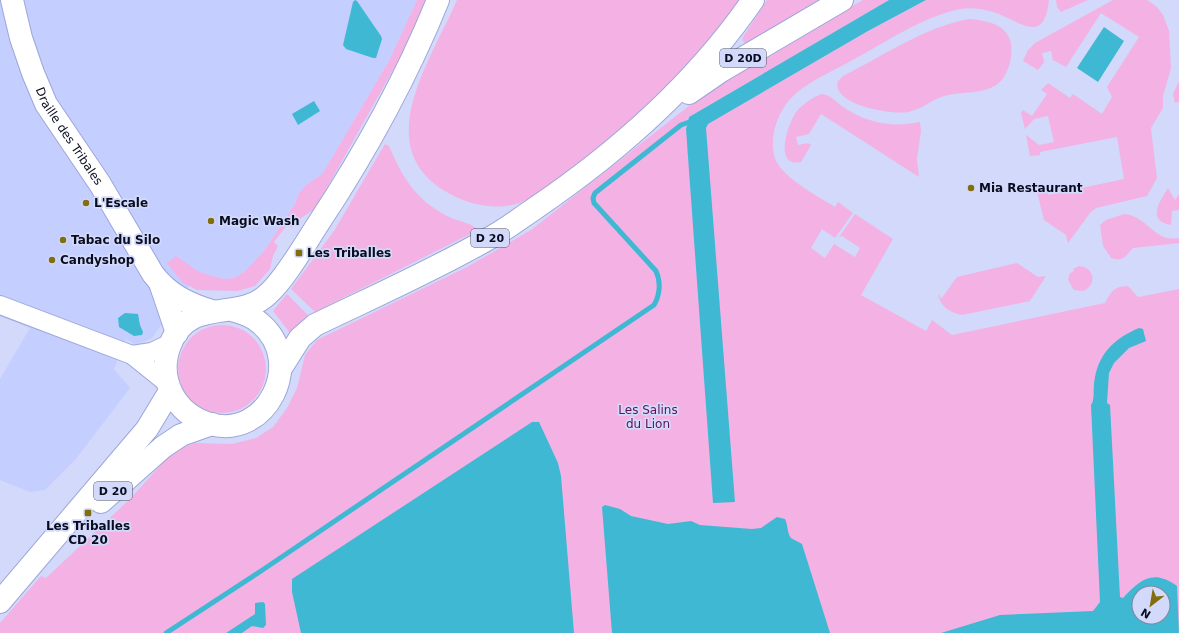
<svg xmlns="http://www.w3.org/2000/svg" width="1179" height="633" font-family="'DejaVu Sans',sans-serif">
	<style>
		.built { fill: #c4ceff }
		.green { fill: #f3b2e3; fill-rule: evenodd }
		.water { fill: #3fb8d3; fill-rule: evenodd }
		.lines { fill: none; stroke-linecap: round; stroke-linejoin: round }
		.stream { stroke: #3fb8d3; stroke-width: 5 }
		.street-casing { stroke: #9ca6d9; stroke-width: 20 }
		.secondary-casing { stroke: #9ca6d9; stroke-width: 24 }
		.primary-casing { stroke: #9ca6d9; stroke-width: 24 }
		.street { stroke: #fff; stroke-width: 18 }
		.secondary { stroke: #fff; stroke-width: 22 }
		.primary { stroke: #fff; stroke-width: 22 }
		.poi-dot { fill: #826e0c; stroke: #d2d9fa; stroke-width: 1.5 }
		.labels { text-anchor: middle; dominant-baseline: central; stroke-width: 3.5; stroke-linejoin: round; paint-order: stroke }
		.shield { fill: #d2d9fa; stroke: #454a60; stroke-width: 1 }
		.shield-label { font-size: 11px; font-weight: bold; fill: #090c1e }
		.street-label { font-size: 12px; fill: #090c1e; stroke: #d2d9fa }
		.poi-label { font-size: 12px; font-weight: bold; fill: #090c1e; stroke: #d2d9fa; text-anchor: start }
		.park-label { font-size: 12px; fill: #640f56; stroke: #d2d9fa }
	</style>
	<rect width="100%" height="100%" fill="#d2d9fa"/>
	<polygon class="built" points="0,0 417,0 390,59 323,173 304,187 299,193 295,204 264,251 244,272 234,278 224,279 199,272 152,338 136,345 126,339 114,369 130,388 75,460 45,490 30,492 0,480 0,379 30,328 0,316"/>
	<g class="green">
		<polygon points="417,0 425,0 407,45 315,209 298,220 292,228 287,225 274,242 278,246 273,256 270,269 255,286 238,291 197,290 182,282 167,263 176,256 199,272 224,279 234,278 244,272 264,251 295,204 299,193 304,187 323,173 390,59"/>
		<path d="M457,0h282c-11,15 -22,32 -34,46 -37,43 -80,81 -125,115 -18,14 -36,30 -56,40 -21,10 -49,5 -68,-4 -92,-44 -26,-134 1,-197z"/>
		<polygon points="767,0 824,0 753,41 745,43 742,40 743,37"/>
		<path d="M863,0h26l-200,117c-10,14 8,36 18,45l-2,-29 2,-9 161,-93 58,-31h123c-5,47 -30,20 -56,12 -10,-3 -22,-5 -33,-3 -38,8 -74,33 -109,52 -20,11 -45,21 -61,38 -13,15 -20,37 -16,56 4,21 44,41 61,52l3,-5 15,11 -18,25 -13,-9 -11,19 14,10 9,-14 21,13 5,-9 -18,-12 -3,1 16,-23 38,25 -32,56 65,36 6,-11 20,15 153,-32c6,-12 10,-17 23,-17l10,11 41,-8v344h-1179v-10l41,-47 5,2 85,-80 37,-41 13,-9 14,-5 37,1 24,-6 17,-11 14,-19 10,-20 8,-33 12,-15 150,-73 64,-37 187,-147zM1139,593h24v24h-24z"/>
		<polygon points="1056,0 1088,0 1061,12 1057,7"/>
		<polygon points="1113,0 1147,0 1157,7 1163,15 1169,31 1171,68 1163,96 1163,108 1151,128 1157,178 1147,196 1096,208 1090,213 1068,243 1066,235 1044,220 1037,192 1047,189 1049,195 1124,179 1117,137 1040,152 1040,155 1030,156 1026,135 1039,145 1054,142 1048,116 1034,119 1025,129 1021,113 1023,110 1032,116 1047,94 1041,90 1048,83 1070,98 1073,94 1102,114 1112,97 1107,87 1139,37 1101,13 1066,67 1053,60 1051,51 1042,53 1044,62 1038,70 1023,61 1028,50 1035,43"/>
		<path d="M970,19c17,2 38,5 41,25 1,10 0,20 -5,29 -11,24 -41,17 -62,23 -13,4 -21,13 -36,16 -16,3 -77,-7 -70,-31l5,-5c40,-20 83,-50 127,-57z"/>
		<polygon points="1179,81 1179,102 1175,103 1173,94"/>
		<path d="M822,94c9,1 14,8 21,13 24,16 49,21 77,15l1,9 -4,28 2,18 -98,-63 -12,20 -13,3 2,8 10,-2 3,2 -10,17c-28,6 -13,-40 -4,-51 7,-8 16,-14 25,-17z"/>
		<path d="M385,144l4,2c14,33 27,54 60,71 8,4 20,5 28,12l-1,2 -161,81 -24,-23 43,-58z"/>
		<path d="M1168,188l7,12 4,-6v16l-7,1 -1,14c-25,-4 -11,-24 -3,-37z"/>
		<path d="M1124,214c24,2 30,29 55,24v5l-46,5c-8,9 -10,14 -22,10l-8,-12 -3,-21 6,-5z"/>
		<path d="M1017,263l21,14 8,-1 -16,25 -68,14c-13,-3 -20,-7 -24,-20l1,-1 2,5 16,-22z"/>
		<path d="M1079,266c16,1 18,20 4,25l-9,-1 -6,-10 2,-7 4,-2 -1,-2z"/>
		<polygon points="287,294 308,315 290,333 273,311"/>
		<circle cx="222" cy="369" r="44"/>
	</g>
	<g class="water">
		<polygon points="355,0 357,1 381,36 382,39 376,58 373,58 346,49 343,45 353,2"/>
		<polygon points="889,0 926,0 868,31 708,124 706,128 735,502 713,503 686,129 689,117"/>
		<polygon points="1104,27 1124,41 1098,82 1077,68"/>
		<polygon points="314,101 320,111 298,125 292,114"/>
		<polygon points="125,313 138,314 140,325 143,332 142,335 134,336 119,327 118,318"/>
		<path d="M1139,328l4,1 3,12 -17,7 -15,15 -5,10 -2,30 3,2 10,192 3,1c18,-19 30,-29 54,-12l2,47h-238l59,-18 93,-4 7,-9 -9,-197c4,-6 2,-14 3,-21 3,-29 19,-45 45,-56zM1139,593h24v24h-24z"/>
		<polygon points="532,422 539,422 558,463 561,476 574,633 301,633 292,592 292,579"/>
		<path d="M605,505l15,4 11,7 37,8 23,-3 9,4 52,4 9,-1 16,-11 8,2c3,6 2,14 6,19 3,2 8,4 11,6l28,89h-218l-10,-126z"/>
		<polygon points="263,602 265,604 266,625 263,628 252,626 242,633 226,633 255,614 255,603"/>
	</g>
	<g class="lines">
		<path class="stream" d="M166,633l95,-62 393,-266c6,-10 7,-23 2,-34l-62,-68 -1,-5 2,-5 86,-68 11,-4"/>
		<g class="street-casing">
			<g id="street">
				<polyline points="0,305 132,355 168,384"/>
				<polyline points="132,355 152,352 171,343"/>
			</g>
		</g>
		<g class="secondary-casing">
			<g id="secondary">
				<path id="s1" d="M12,0l9,38 12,35 13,31 54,80 53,90c15,20 35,30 59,37"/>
				<polyline points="160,283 177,333"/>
			</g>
		</g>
		<g class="primary-casing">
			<g id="primary">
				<polyline points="689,93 721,71 842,0"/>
				<path d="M231,310c11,3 22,6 30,14 44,38 6,116 -51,100 -35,-10 -53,-45 -40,-79 19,-50 68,-22 98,-51 17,-15 37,-50 50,-70 47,-71 88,-145 120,-224"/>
				<path d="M281,368l19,-30 15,-13c58,-28 117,-54 173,-86 16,-8 31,-20 46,-30 84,-57 161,-125 219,-209"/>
				<polyline points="101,502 163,447 181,435 212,424"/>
				<polyline points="0,602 147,429 170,391"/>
			</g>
		</g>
		<use href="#street" class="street"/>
		<use href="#secondary" class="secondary"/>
		<use href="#primary" class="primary"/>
	</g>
	<g class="poi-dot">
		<circle cx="971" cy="188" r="4"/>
		<circle cx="86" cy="203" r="4"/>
		<circle cx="211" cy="221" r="4"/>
		<circle cx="63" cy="240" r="4"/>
		<rect x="295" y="249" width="8" height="8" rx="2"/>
		<circle cx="52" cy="260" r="4"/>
		<rect x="84" y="509" width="8" height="8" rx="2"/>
	</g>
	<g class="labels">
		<g class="shield">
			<rect x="720" y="49" width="46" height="18" rx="3"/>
			<rect x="471" y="229" width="38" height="18" rx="3"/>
			<rect x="94" y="482" width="38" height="18" rx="3"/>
		</g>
		<g class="shield-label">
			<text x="743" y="58">D 20D</text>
			<text x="490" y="238">D 20</text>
			<text x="113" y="491">D 20</text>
		</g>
		<g class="street-label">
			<text stroke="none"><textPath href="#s1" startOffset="149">Draille des Tribales</textPath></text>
		</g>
		<g class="poi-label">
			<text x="979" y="188">Mia Restaurant</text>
			<text x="94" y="203">L'Escale</text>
			<text x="219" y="221">Magic Wash</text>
			<text x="71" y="240">Tabac du Silo</text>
			<text x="307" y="253">Les Triballes</text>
			<text x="60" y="260">Candyshop</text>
			<text x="88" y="526" text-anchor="middle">Les Triballes<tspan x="88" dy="14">CD 20</tspan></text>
		</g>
		<g class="park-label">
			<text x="648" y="410">Les Salins<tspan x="648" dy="14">du Lion</tspan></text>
		</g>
	</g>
	<g transform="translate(1151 605) rotate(211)"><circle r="19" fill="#d2d9fa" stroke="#8287a2"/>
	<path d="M0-3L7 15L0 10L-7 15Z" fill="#826e0c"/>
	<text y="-6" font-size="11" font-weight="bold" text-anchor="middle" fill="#090c1e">N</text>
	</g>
</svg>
